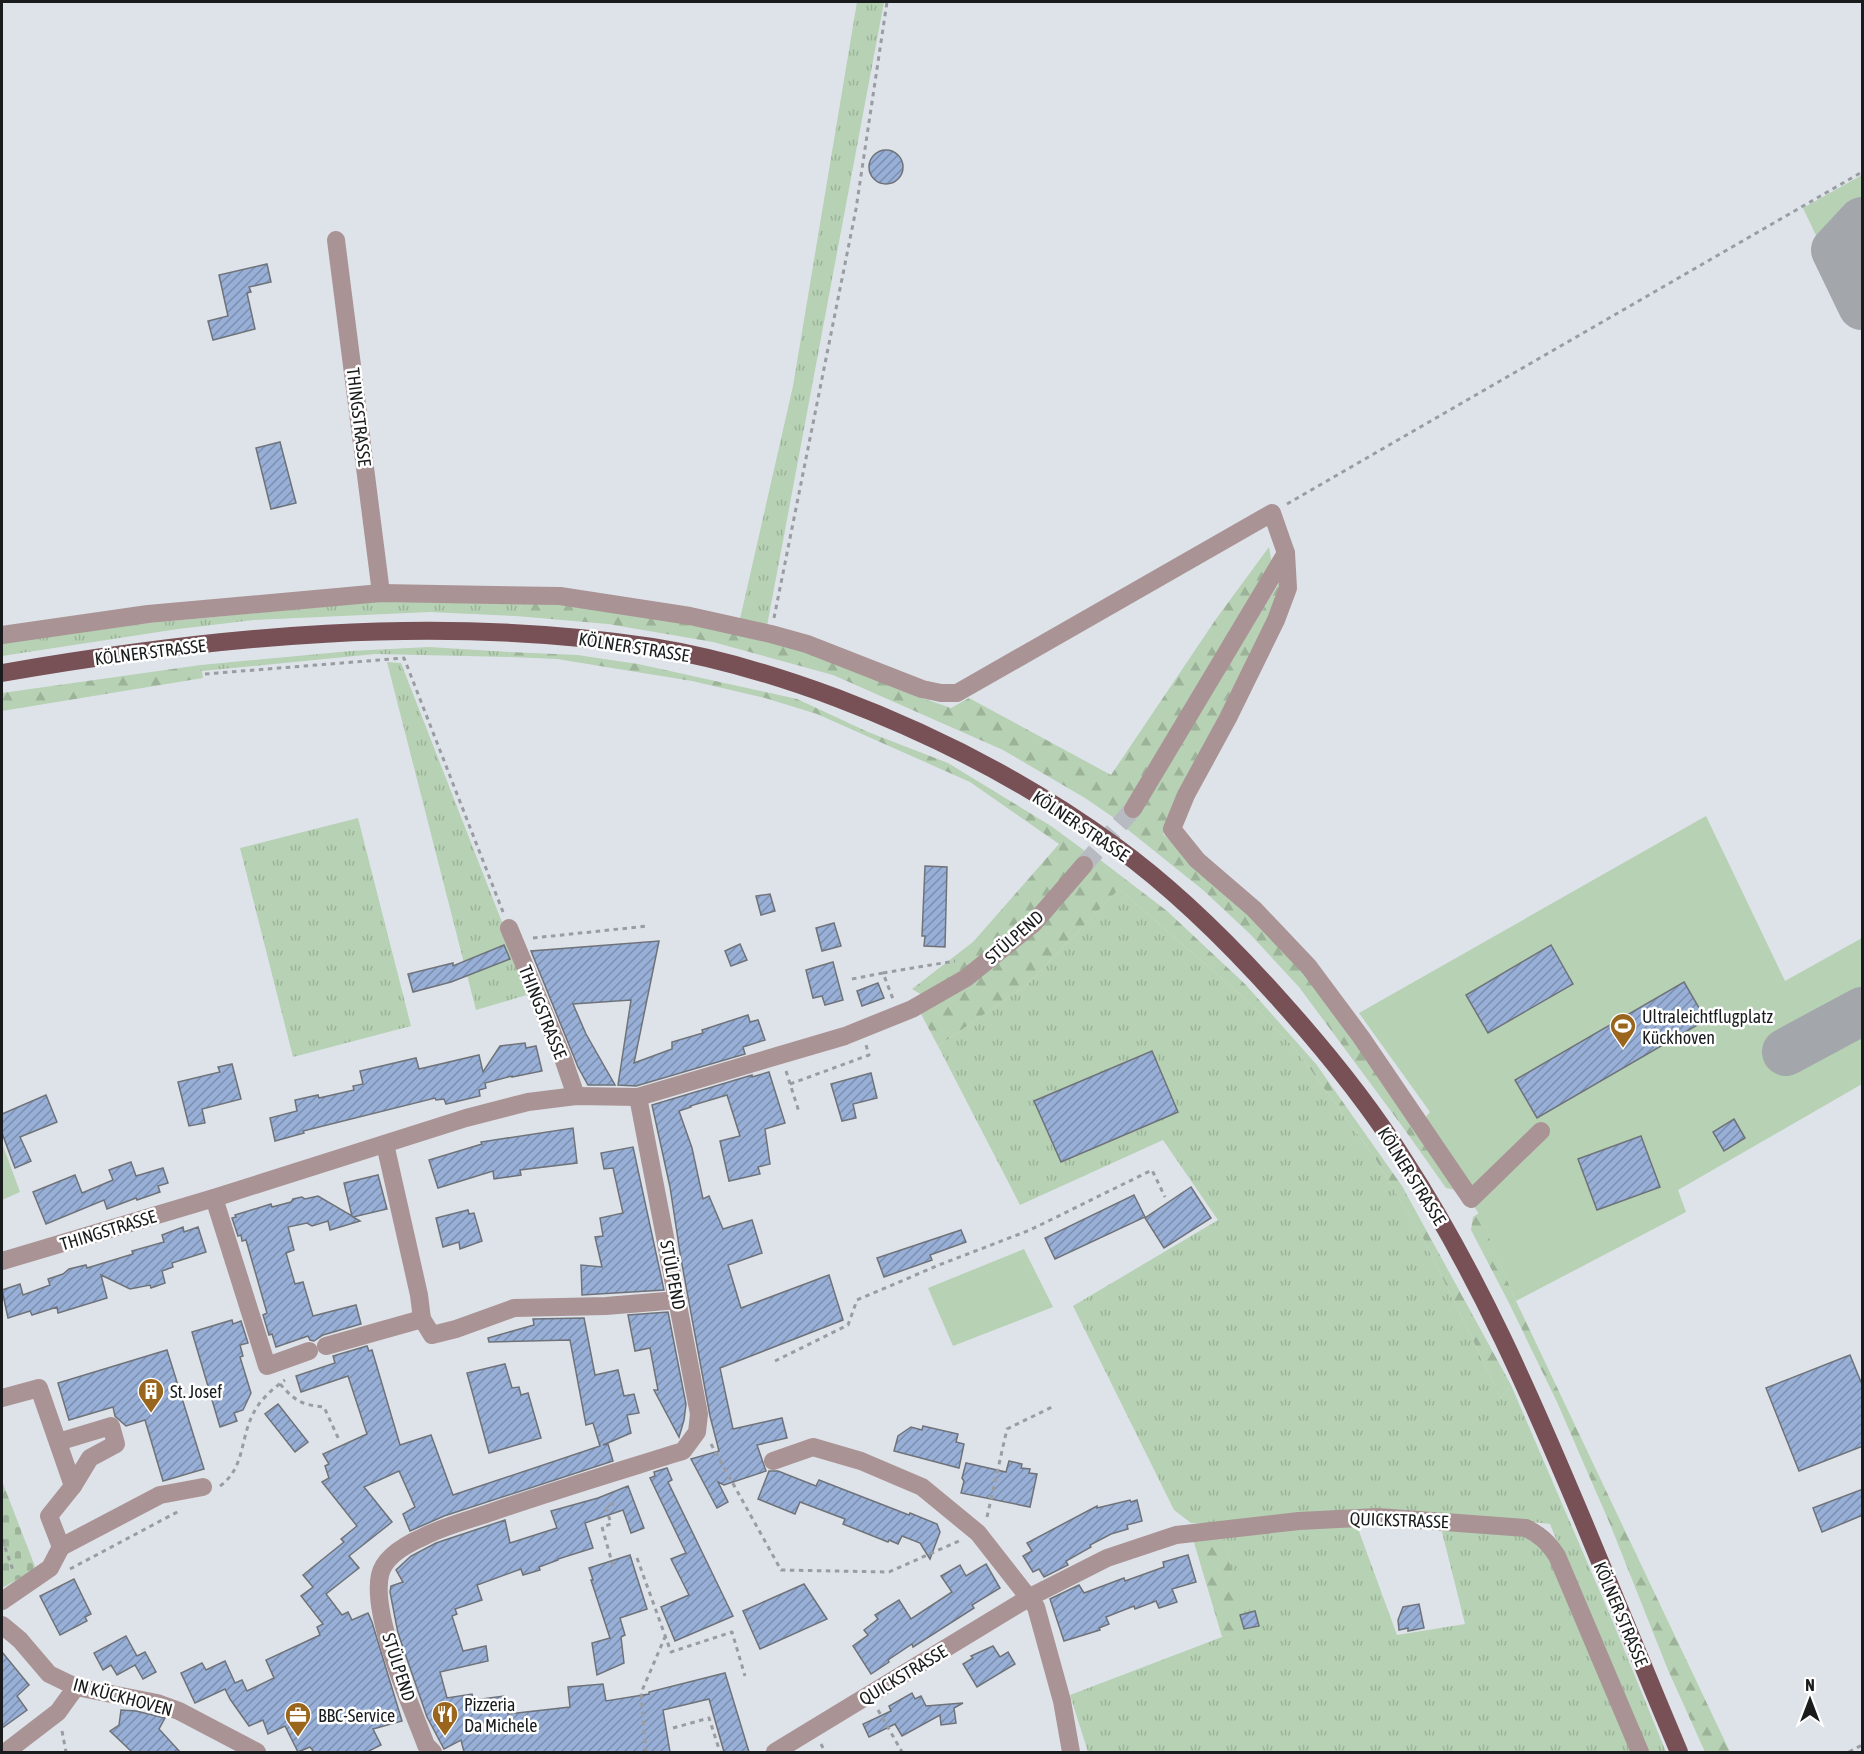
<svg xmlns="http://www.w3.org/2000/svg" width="1864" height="1754" font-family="'Asap Condensed',sans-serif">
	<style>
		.grass { fill: url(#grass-tufts) }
		.forest { fill: url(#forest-firs) }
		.cemetery { fill: url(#cemetery-stones) }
		.park { fill: #b6d1b3 }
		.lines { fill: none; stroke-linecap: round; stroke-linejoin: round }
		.taxiway { stroke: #a3a7ac; stroke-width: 48 }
		.building { fill: url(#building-hatch); stroke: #6f7379; stroke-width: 1.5 }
		.minor-tunnel { stroke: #b7bbc1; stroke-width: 18; stroke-dasharray: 18 9; stroke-linecap: butt }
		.path { stroke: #999da2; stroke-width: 3; stroke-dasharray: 4.5 4.5; stroke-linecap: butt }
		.minor { stroke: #aa9395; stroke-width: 18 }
		.major { stroke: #785156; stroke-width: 18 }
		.labels { text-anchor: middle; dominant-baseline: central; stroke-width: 5; stroke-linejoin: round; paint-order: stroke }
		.street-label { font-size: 18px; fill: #191b1d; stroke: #fff }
		.poi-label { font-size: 18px; fill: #191b1d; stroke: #fff; text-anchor: start }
	</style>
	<defs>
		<pattern id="grass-tufts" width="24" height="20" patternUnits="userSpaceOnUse" patternTransform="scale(1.5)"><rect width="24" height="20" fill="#b6d1b3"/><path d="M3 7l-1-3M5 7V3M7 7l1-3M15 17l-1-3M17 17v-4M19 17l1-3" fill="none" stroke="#9cb39a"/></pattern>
		<pattern id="forest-firs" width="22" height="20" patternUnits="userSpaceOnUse" patternTransform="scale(1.5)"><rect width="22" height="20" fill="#b6d1b3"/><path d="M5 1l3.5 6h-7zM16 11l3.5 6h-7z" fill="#9cb39a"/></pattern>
		<pattern id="cemetery-stones" width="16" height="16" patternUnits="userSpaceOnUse" patternTransform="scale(1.5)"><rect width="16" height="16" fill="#b6d1b3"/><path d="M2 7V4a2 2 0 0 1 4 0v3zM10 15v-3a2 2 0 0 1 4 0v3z" fill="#9cb39a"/></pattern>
		<pattern id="building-hatch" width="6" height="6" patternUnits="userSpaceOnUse" patternTransform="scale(1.5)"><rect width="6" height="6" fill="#98b0d7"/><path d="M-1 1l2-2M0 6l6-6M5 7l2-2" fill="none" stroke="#7b8eae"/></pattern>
	</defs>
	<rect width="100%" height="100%" fill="#dee3ea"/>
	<g class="grass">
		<polygon points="857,2 884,2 767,626 740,619 793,386"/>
		<polygon points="395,600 523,602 516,616 430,612 254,620 178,629 2,656 2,640 53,632"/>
		<polygon points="429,647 509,652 510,657 375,654 202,671 201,665 351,651"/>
		<polygon points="387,662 401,663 530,994 476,1010"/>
		<polygon points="358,818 411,1026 293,1057 240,848"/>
		<polygon points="1119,889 1251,1004 1294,1047 1375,1158 1423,1238 1501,1398 1511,1385 1612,1620 1666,1752 1644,1752 1550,1524 1488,1517 1206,1524 1191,1523 1174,1510 1073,1306 1218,1220 1163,1140 1020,1205 938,1046 1028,984"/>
		<polygon points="1356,1523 1397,1635 1465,1624 1441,1528 1522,1532 1551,1555 1633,1752 1088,1752 1070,1695 1243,1629 1224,1536"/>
	</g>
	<g class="forest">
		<polygon points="1269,547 1272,564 1120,822 1085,798 1003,750 833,675 713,642 608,624 516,616 523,602 586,605 642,613 851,661 925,699 951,708 969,698 1111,775 1216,619"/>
		<polygon points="1284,575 1268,630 1163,834 1268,931 1334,1011 1455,1190 1446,1188 1402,1126 1299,987 1250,934 1203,890 1127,829"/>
		<polygon points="509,652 577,655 638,664 797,699 868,732 948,763 1051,826 1085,851 1012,937 950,982 922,995 912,989 973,942 1059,844 970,782 817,714 765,698 692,681 557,659 510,657"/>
		<polygon points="201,665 203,678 2,711 2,693"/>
		<polygon points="1099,859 1167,911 1245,984 1316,1064 1402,1186 1511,1385 1501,1398 1423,1238 1375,1158 1294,1047 1251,1004 1119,889 1028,984 938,1046 920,1012 1029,932"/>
		<polygon points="1479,1213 1516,1301 1730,1752 1705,1752 1668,1670 1610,1524 1557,1402 1509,1303 1471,1230 1473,1217"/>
		<polygon points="1224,1536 1244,1629 1222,1637 1193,1539"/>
	</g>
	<polygon class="cemetery" points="2,1481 36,1569 2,1588"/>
	<g class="park">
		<polygon points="1862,175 1862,333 1803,208"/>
		<polygon points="1706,816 1785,981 1862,938 1862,1084 1678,1190 1686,1212 1516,1301 1479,1214 1420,1124 1430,1112 1359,1013"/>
		<polygon points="2,1143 20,1192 2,1200"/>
		<polygon points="1024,1249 1053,1307 953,1346 928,1288"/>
	</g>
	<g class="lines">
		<g class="taxiway">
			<polyline points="1862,221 1835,250 1862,306"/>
			<polyline points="1786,1052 1862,1011"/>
		</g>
	</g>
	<g class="building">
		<circle cx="886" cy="167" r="17"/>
		<polygon points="267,264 271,282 249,287 251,292 247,293 255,329 213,340 208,321 228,316 219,275"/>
		<polygon points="280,442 296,503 271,509 256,448"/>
		<polygon points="925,866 947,867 945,947 924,946 925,936 922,936"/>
		<polygon points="770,894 775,911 761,915 756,896"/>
		<polygon points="834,923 841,946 822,951 816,928"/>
		<polygon points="659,941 634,1063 672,1049 672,1042 703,1033 702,1030 748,1015 750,1022 758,1020 765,1040 743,1047 745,1054 636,1086 618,1085 631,1000 573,1004 586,1034 615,1085 588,1085 578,1067 531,951"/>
		<polygon points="740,944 747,960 731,966 725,951"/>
		<polygon points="504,945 510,959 451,982 413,992 408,974 453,963 453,966"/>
		<polygon points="1551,945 1573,984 1488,1033 1466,995"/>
		<polygon points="833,962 843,1000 825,1005 822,996 813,998 806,970"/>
		<polygon points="1684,982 1706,1020 1537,1118 1515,1080"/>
		<polygon points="878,983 884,998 862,1006 857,991"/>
		<polygon points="525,1043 526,1048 536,1046 542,1071 512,1077 512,1076 485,1083 486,1088 479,1090 480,1096 446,1104 444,1099 436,1100 435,1098 303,1131 304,1133 275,1141 270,1118 297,1111 295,1100 318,1095 319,1098 354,1090 353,1086 363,1084 360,1071 416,1058 419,1069 479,1055 483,1072 500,1046"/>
		<polygon points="1152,1051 1178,1112 1061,1162 1034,1101"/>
		<polygon points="232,1064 241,1099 202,1109 205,1123 189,1126 178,1082 220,1072 218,1067"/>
		<polygon points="769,1072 785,1123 765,1129 770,1164 758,1167 760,1174 729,1181 720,1141 740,1136 727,1095 690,1106 691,1107 679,1111 692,1148 703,1199 709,1196 723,1229 752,1220 762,1253 728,1265 741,1308 829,1275 843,1320 720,1368 733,1429 782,1418 787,1438 757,1445 766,1471 724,1485 718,1482 728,1502 717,1508 691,1459 719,1451 710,1416 681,1259 670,1187 652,1105 752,1075 752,1077"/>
		<polygon points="871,1073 877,1098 853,1104 856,1118 842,1121 831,1084"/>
		<polygon points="46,1095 57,1122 20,1137 31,1161 15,1168 2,1133 2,1114"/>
		<polygon points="1734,1119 1745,1138 1724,1151 1713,1132"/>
		<polygon points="573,1128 577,1163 520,1170 521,1175 494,1179 493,1171 438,1188 429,1160 482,1144 481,1142"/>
		<polygon points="1641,1136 1660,1187 1597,1210 1578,1159"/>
		<polygon points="633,1147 664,1290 582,1295 581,1265 602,1267 595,1237 603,1236 600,1218 623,1213 613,1168 604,1169 601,1153"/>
		<polygon points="131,1162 136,1176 163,1168 168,1183 158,1186 160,1192 137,1200 136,1198 107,1209 104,1200 46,1224 33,1192 75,1175 82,1193 113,1180 109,1170"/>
		<polygon points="378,1175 387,1209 353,1217 360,1221 330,1230 328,1221 312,1226 307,1223 288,1227 294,1250 286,1253 295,1284 303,1282 313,1316 356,1305 361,1324 323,1335 314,1341 310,1340 308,1336 276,1347 272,1334 269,1335 263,1315 267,1313 246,1240 242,1241 241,1235 238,1236 232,1218 236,1217 235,1215 271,1204 272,1207 291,1202 293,1199 302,1197 305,1199 318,1196 352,1216 344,1183"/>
		<polygon points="1191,1187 1211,1218 1164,1248 1145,1218"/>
		<polygon points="1134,1195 1145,1217 1055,1259 1045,1238"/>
		<polygon points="468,1210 469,1214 474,1213 482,1241 460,1249 459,1242 443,1247 436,1218"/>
		<polygon points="183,1227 184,1232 198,1227 206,1252 172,1263 173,1267 162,1271 165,1283 151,1288 150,1285 130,1289 101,1275 107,1298 58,1313 57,1307 32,1315 30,1311 8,1318 2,1290 20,1284 23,1295 50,1285 48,1279 63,1274 69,1269 86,1265 87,1268 133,1254 132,1251 164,1242 162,1235"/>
		<polygon points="961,1230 966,1242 930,1255 932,1260 884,1277 877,1258"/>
		<polygon points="668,1312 686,1404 684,1420 679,1437 654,1390 658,1390 650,1348 635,1351 628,1315"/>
		<polygon points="584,1318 595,1375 618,1370 624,1396 634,1394 639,1413 627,1415 631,1433 603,1445 608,1444 613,1461 444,1516 410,1531 403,1514 415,1507 399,1471 364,1487 392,1522 349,1556 359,1568 326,1594 342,1615 348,1612 352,1620 368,1613 372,1622 402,1721 373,1729 381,1745 367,1752 314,1752 310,1747 298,1752 285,1726 268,1734 263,1720 249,1726 230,1699 225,1689 195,1703 181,1673 202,1663 206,1670 225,1661 235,1683 242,1680 247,1691 274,1678 266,1660 320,1635 317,1627 323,1624 301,1596 313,1587 303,1575 344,1542 341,1539 357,1526 322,1482 329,1478 325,1466 329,1464 323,1454 367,1434 348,1376 301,1392 296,1376 335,1363 333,1356 367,1346 369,1351 372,1350 400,1445 431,1435 453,1495 600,1446 593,1423 586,1425 570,1340 489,1342 488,1338 534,1325 533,1319"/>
		<polygon points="232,1320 233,1324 241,1321 248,1343 240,1345 243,1356 240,1357 251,1393 243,1410 234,1413 237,1421 220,1427 192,1332"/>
		<polygon points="167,1350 204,1469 163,1481 145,1420 126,1426 115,1416 113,1407 69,1420 58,1383"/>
		<polygon points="1850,1355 1863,1387 1863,1446 1799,1471 1766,1388"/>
		<polygon points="505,1364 512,1388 519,1387 521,1395 528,1393 541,1438 489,1453 467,1373"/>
		<polygon points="278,1404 308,1442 295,1452 265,1414"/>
		<polygon points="923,1426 958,1434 956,1442 964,1444 959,1468 894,1451 898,1436 911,1427 922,1430"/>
		<polygon points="1009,1461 1022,1464 1021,1468 1030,1469 1029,1473 1037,1474 1030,1507 961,1493 964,1481 962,1478 966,1463 1006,1472"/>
		<polygon points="667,1468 672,1480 668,1482 733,1616 675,1641 661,1607 689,1595 671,1559 686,1553 650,1478 655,1476 654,1472"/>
		<polygon points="769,1471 778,1471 816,1486 819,1480 909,1515 910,1513 937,1524 940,1532 930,1559 920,1543 902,1536 898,1544 889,1540 888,1542 843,1524 845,1519 800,1502 795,1514 758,1499"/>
		<polygon points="628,1486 644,1528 631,1533 623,1510 585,1523 593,1548 558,1559 558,1560 539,1567 540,1570 523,1575 521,1569 477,1585 482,1600 455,1609 457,1614 452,1616 463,1651 486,1646 488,1661 440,1672 447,1698 472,1694 474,1700 504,1696 508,1714 570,1707 568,1687 603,1684 606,1701 649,1694 649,1692 725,1673 749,1752 724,1752 709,1699 663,1710 670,1752 464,1752 461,1740 444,1749 427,1717 398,1633 390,1592 391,1586 403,1582 396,1570 411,1556 436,1543 505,1520 510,1543 557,1528 551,1511 598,1498"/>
		<polygon points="1863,1489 1863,1515 1822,1532 1813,1508"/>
		<polygon points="1130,1500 1131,1502 1137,1500 1142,1521 1127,1525 1128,1529 1111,1534 1090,1545 1091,1547 1066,1561 1068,1565 1044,1577 1039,1569 1033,1572 1023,1556 1032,1551 1027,1543 1097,1506 1097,1508"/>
		<polygon points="630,1555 647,1609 620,1618 625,1635 621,1637 624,1663 597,1675 592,1643 610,1638 591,1580 593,1580 589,1568"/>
		<polygon points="1188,1555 1196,1582 1172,1589 1177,1602 1159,1608 1156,1601 1135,1609 1134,1606 1106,1617 1109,1624 1099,1628 1100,1630 1064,1641 1050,1599 1079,1585 1084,1593 1124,1578 1125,1581 1164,1567 1163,1562"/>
		<polygon points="986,1564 1000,1588 972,1605 974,1608 913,1647 912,1644 888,1660 889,1662 871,1674 853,1646 868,1635 864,1630 878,1619 875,1615 899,1600 911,1619 952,1592 941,1576 960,1565 966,1576"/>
		<polygon points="74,1579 91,1614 85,1617 87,1621 60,1635 40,1596"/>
		<polygon points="804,1584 827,1619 760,1649 743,1611"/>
		<polygon points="1419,1604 1424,1628 1408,1631 1408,1628 1399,1630 1398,1620 1403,1607"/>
		<polygon points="1255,1611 1259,1626 1244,1629 1240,1615"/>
		<polygon points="126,1636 137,1656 145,1652 156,1672 143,1679 135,1665 117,1675 111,1665 103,1670 94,1653"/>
		<polygon points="993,1646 1000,1657 1008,1652 1015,1664 977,1687 963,1664 973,1658 971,1656"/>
		<polygon points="2,1652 29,1685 17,1696 27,1710 2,1728"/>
		<polygon points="912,1693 915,1699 921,1696 926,1706 963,1703 954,1708 956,1723 941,1725 940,1715 902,1736 895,1724 869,1737 863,1724 891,1711 889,1706"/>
		<polygon points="121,1710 136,1711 165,1718 159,1729 180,1752 132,1752 110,1731 119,1725"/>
	</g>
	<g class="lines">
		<polyline class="minor-tunnel" points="1084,865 1133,809"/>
		<g class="path">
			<polyline points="1287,504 1862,172"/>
			<polyline points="774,618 856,209 887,2"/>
			<polyline points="205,674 404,658 503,912"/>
			<polyline points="533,938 648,926"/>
			<polyline points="883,973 955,961"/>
			<polyline points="852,979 883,973 893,999"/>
			<polyline points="786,1071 799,1112"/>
			<polyline points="790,1084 869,1055 866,1045"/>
			<polyline points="775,1361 848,1325 857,1300 939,1265 1030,1230 1152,1170 1165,1197"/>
			<path d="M280,1384c15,17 22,21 44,23l16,35"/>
			<polyline points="711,1444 781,1570 889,1572 959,1541"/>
			<path d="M220,1486c25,-18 20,-47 33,-72 6,-13 19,-25 32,-34"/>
			<polyline points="987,1517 1007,1429 1054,1406"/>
			<polyline points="2,1539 14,1573"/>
			<polyline points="637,1558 671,1652 732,1632 745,1676"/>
			<polyline points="613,1566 602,1527 611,1524 606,1507 616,1502"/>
			<polyline points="70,1569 181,1510"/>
			<polyline points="878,1710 902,1752"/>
			<polyline points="673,1728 709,1718 720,1752"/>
			<polyline points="62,1731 66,1752"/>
			<polyline points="821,1744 825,1752"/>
			<polyline points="646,1752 641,1693 665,1637"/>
			<polyline points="1849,1752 1862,1745"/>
		</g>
		<g class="minor">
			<polyline points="336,240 381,593"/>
			<polyline points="1286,553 1288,588 1276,620 1228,718 1186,795 1172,829 1197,860 1254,909 1309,967 1361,1037 1471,1199 1541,1131"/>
			<polyline points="2,635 148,614 381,593 560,596 690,616 771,634 807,644 922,689 941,693 957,693 1272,513 1286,553 1133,809"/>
			<polyline points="509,928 563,1058 576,1096"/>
			<polyline points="385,1144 419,1295 422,1319"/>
			<polyline points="214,1198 267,1366 309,1351"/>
			<polyline points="2,1261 214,1198 466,1118 528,1102 576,1096 638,1097 845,1036 912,1009 966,978 1033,924 1084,865"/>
			<polyline points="326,1346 422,1319 432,1335 456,1329 514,1308 606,1306 678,1300"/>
			<polyline points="58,1442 111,1426 116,1444 90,1458 73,1486"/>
			<polyline points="773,1461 813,1447 861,1461 922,1487 978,1533 1036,1607 1062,1701 1071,1752"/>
			<polyline points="61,1547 160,1495 203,1487"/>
			<polyline points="2,1601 50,1568 61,1547 49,1516 73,1486 39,1388 2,1398"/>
			<polyline points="2,1625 20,1640 49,1674 76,1687 157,1703 179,1711 257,1752"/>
			<polyline points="6,1752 58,1712 76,1687"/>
			<path d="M433,1752l-7,-7c-15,-40 -55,-129 -46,-170 4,-18 27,-31 43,-38 21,-11 46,-17 69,-25 63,-22 127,-41 191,-61l14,-19 2,-18 -61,-317"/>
			<path d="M775,1752l255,-155 77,-39 69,-23 123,-14 79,-4 148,11c14,7 22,14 31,28l83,196"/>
		</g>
		<path class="major" d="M2,673c213,-37 435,-59 650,-26 63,10 126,29 185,51 98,37 193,86 278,148 61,44 115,98 165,154 45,50 88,103 124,160 74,114 128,239 180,363 32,77 63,153 95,229"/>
	</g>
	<defs>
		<g id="stadium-pin" transform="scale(1.35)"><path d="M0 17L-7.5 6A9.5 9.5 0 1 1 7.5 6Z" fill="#9a651c" stroke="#fff"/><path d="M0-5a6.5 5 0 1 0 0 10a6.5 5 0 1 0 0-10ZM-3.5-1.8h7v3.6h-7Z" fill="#fff"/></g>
		<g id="building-pin" transform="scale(1.35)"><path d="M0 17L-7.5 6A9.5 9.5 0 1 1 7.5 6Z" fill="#9a651c" stroke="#fff"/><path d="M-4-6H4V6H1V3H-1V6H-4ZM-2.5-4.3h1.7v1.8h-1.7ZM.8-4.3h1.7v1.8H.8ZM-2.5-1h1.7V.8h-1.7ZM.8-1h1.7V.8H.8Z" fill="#fff"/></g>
		<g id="restaurant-pin" transform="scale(1.35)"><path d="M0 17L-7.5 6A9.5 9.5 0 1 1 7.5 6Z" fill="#9a651c" stroke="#fff"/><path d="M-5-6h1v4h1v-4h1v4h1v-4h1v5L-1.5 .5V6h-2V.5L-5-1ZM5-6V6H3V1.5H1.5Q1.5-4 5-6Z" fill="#fff"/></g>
		<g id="office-pin" transform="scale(1.35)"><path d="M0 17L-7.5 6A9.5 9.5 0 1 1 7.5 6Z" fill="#9a651c" stroke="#fff"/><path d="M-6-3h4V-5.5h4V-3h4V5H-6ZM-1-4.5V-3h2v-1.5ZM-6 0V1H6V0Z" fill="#fff"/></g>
	</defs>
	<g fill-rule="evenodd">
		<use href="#stadium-pin" x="1623" y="1026"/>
		<use href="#building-pin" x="151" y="1391"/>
		<use href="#restaurant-pin" x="445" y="1714"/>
		<use href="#office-pin" x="298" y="1715"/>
	</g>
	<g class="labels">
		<g class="street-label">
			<text transform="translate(359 417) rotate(83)">THINGSTRASSE</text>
			<text transform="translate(634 647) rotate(9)">KÖLNER STRASSE</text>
			<text transform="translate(150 652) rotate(-7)">KÖLNER STRASSE</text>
			<text transform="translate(1081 826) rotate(34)">KÖLNER STRASSE</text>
			<text transform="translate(1014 937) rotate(-41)">STÜLPEND</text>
			<text transform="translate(543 1012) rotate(68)">THINGSTRASSE</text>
			<text transform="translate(1412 1176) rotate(58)">KÖLNER STRASSE</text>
			<text transform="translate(108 1230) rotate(-17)">THINGSTRASSE</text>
			<text transform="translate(673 1275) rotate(79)">STÜLPEND</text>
			<text transform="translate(1399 1520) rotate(2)">QUICKSTRASSE</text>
			<text transform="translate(1621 1614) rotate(67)">KÖLNER STRASSE</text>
			<text transform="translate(399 1667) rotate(72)">STÜLPEND</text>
			<text transform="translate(903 1675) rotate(-31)">QUICKSTRASSE</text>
			<text transform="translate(123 1697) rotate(15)">IN KÜCKHOVEN</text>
		</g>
		<g class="poi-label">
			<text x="1642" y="1016">Ultraleichtflugplatz<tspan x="1642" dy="21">Kückhoven</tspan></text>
			<text x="170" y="1391">St. Josef</text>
			<text x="464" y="1704">Pizzeria<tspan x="464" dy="21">Da Michele</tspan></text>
			<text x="318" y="1715">BBC-Service</text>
		</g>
	</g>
	<rect width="1864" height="1754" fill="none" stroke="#191b1d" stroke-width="6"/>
	<g transform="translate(1810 1700)" stroke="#ffffff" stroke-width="4.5" paint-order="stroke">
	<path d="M0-4.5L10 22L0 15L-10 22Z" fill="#191b1d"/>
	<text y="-9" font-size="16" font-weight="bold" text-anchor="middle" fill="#191b1d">N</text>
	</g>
</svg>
